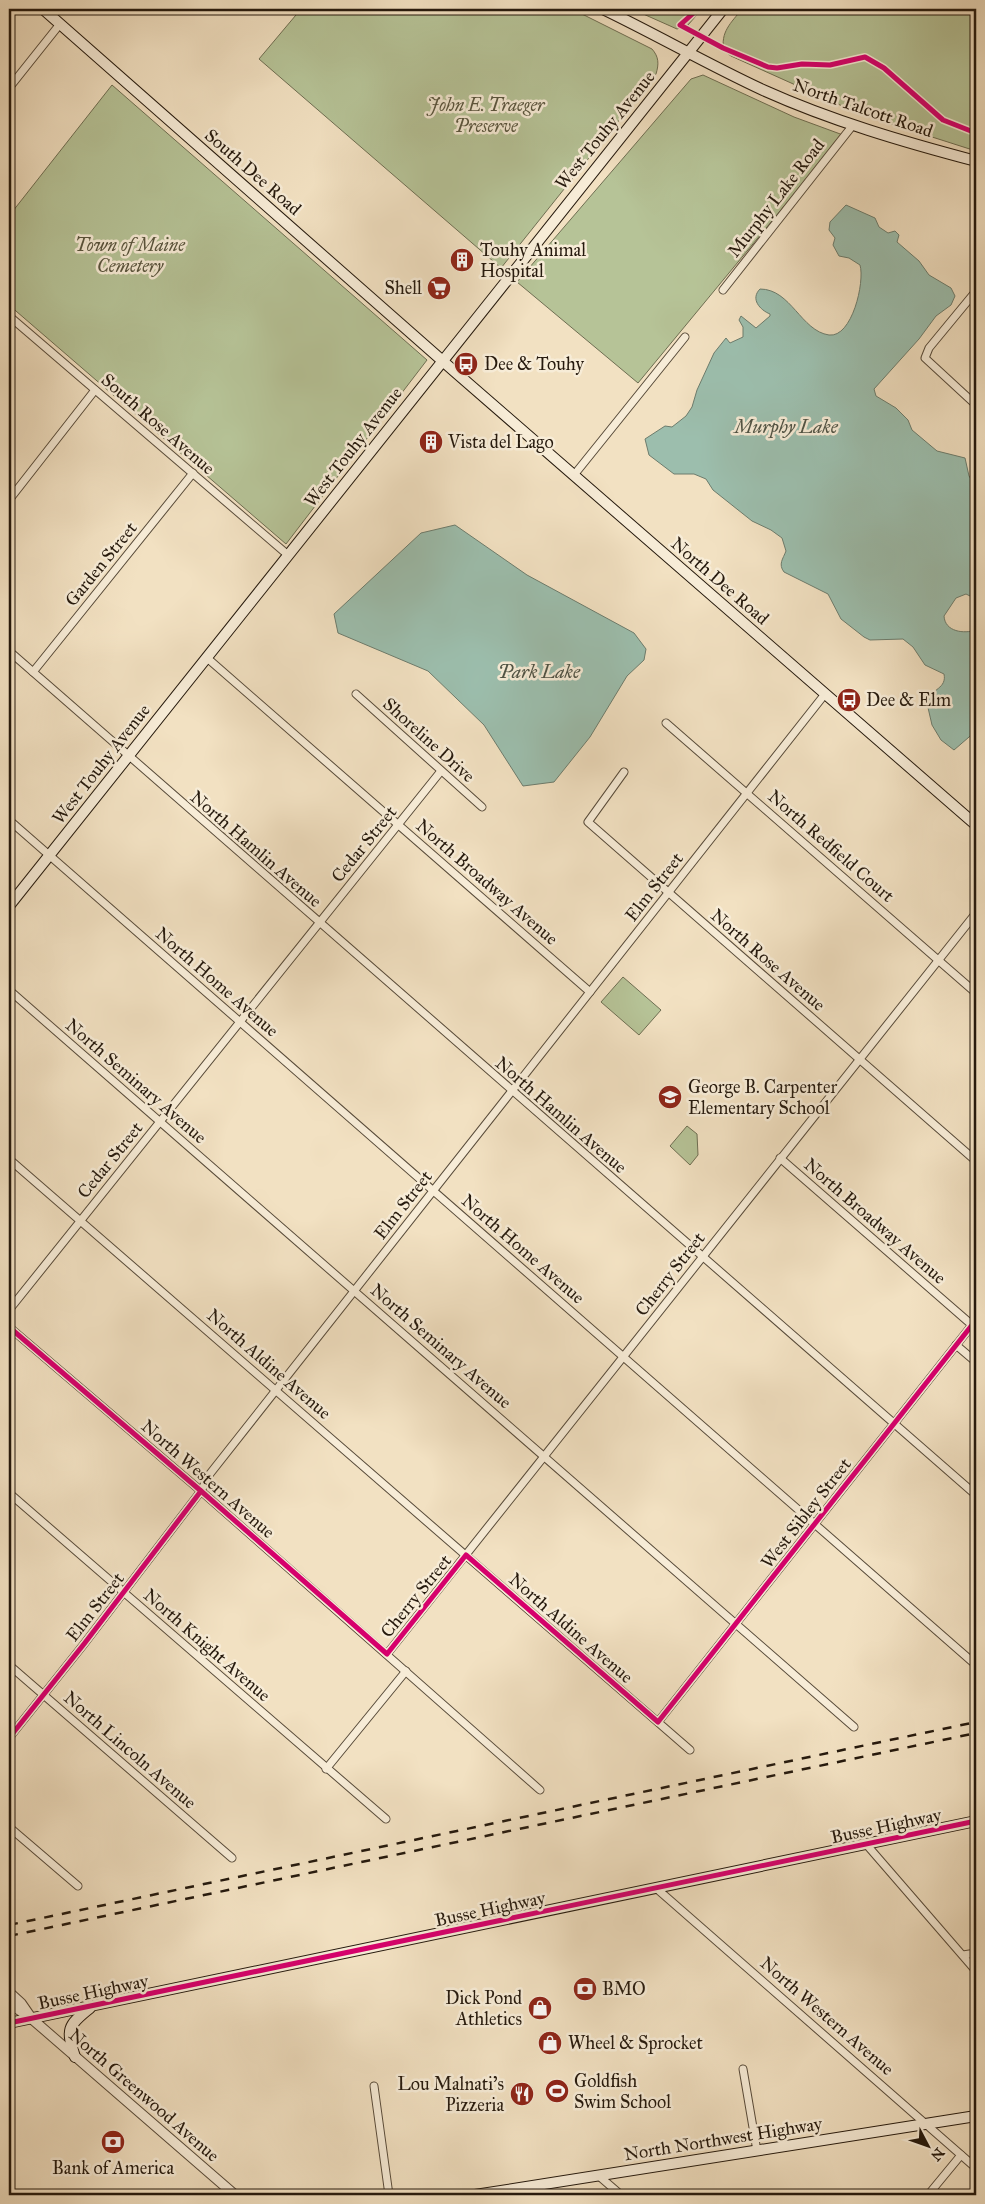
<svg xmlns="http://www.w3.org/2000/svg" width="985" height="2204" font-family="'IM FELL Great Primer',serif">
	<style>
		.green { fill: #b6c397; stroke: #6e6e52 }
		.water { fill: #9cbead; stroke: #6c7c6d }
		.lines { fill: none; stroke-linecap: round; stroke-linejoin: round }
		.minor-casing { stroke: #584b3a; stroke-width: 9 }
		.tertiary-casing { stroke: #584b3a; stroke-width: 11 }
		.secondary-casing { stroke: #25190d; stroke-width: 12 }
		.minor { stroke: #f7ecd7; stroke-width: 7 }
		.tertiary { stroke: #f7ecd7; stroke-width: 9 }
		.secondary { stroke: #f7ecd7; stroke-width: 10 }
		.rail { stroke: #25190d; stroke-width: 2.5; stroke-dasharray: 9 9; stroke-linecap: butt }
		.cycleway-casing { stroke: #f7ecd7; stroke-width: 8 }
		.cycleway { stroke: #d6006c; stroke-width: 5 }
		.labels { text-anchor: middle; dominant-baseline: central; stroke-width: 5; stroke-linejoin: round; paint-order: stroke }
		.park-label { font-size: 18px; font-style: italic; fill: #58543d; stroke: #f7ecd7 }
		.street-label { font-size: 18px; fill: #25190d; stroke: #f7ecd7 }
		.poi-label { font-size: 18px; fill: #25190d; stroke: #f7ecd7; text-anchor: start }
		.water-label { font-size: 19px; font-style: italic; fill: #4f5345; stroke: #f7ecd7 }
	</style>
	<rect width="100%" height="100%" fill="#f2e1c2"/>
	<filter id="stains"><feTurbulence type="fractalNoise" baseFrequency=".004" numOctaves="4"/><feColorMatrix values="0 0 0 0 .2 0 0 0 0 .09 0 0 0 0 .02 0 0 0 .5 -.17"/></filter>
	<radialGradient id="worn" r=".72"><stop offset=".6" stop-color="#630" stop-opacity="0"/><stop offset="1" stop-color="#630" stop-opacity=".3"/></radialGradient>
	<g class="green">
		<path d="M301,9h271l80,40c7,8 7,15 4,25l-155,194 -242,-209z"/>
		<polygon points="632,9 702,9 688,25 677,29"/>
		<path d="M742,9h234v142l-116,-37 -129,-58 -7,-5c-4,-19 7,-28 18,-42z"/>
		<polygon points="703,75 794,117 843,135 638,383 517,282 691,79"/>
		<polygon points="112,85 427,360 286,544 9,305 9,216"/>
		<polygon points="623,977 661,1010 639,1035 601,1002"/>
		<polygon points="687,1126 697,1134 698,1155 690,1165 670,1146"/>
	</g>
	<g class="water">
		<path d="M846,205l29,13 4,9 9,6 7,-2 4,4 -2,7 22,19 10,14 22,13 4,8 -4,9 -15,11 -17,23 -45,50 2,7 20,12 12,12 4,10 25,21 28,7 4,18 7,11v112l-10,-5 -10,4 -12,18c1,16 20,18 32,14v101l-22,19 -13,-10 -9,-15 -6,-26c6,-9 21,-11 18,-25l-19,-9 -12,-18 -10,-8 -33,1 -6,-3 -23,-18 -13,-25 -44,-22c-6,-8 -1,-13 2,-21l-4,-13 -11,-8 -19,-9 -39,-31 -7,-11 -12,-5h-20l-25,-19 -4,-16 20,-13 7,1 14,-11 6,-9 5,-17 17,-37 12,-15 4,5 13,-6v-10l-4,-7 2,-4 15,12 14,-12v-2c-10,-4 -20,-15 -10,-25 31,0 41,42 69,46 23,3 36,-53 31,-70l-11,-7 -10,-2 -6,-11 2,-7 -6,-8 1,-8z"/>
		<polygon points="455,525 527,575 634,633 646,649 644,660 627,676 590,737 554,782 523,786 484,725 428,671 338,633 334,614 421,533"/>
	</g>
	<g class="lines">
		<g class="minor-casing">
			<g id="minor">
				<polyline points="9,88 60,24"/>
				<polyline points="723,290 853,125"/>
				<polyline points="976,291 929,348 925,358 976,405"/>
				<polyline points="9,316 288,555"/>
				<polyline points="574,475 685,337"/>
				<polyline points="9,500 95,390"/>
				<polyline points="9,651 976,1495"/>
				<polyline points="206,657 590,992"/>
				<polyline points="33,672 193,473"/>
				<polyline points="356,694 482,807"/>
				<polyline points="666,723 976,993"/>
				<polyline points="624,772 588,822 976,1161"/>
				<polyline points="9,820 976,1665"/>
				<polyline points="9,990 854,1727"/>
				<polyline points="780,1158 972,1325"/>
				<polyline points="9,1159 690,1750"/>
				<polyline points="9,1310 441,771"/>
				<polyline points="9,1327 201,1491 540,1790"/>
				<polyline points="956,1345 976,1362"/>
				<polyline points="9,1493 386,1819"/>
				<polyline points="387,1654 976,913"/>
				<polyline points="9,1665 232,1858"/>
				<polyline points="658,1722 976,1320"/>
				<polyline points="9,1738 84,1644 201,1491 209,1475 825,694"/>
				<polyline points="326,1769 406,1671"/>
				<polyline points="9,1827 78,1886"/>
				<polyline points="866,1844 976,1971"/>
				<polyline points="656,1888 976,2168"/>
				<polyline points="963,1955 976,1953"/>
				<polyline points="743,2069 757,2151"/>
				<polyline points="374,2086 389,2195"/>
				<polyline points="599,2176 621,2195"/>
				<polyline points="928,2195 961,2155"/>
			</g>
		</g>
		<g class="tertiary-casing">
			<g id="tertiary">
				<polyline points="9,1992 21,2003 30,2016"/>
				<polyline points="9,2003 32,2019 235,2195"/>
			</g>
		</g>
		<g class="secondary-casing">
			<g id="secondary">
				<polyline points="43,9 454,371 976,825"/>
				<path d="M603,9c54,26 106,56 160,81 69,31 141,52 213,71"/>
				<polyline points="9,906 723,9"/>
				<polyline points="9,2023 976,1821"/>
				<path d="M75,2057c-9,-28 -8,-31 15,-49"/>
				<polyline points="475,2195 976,2116"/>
			</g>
		</g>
		<use href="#minor" class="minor"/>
		<use href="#tertiary" class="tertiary"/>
		<use href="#secondary" class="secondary"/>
		<g class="rail">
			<polyline points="9,1925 976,1722"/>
			<polyline points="9,1936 976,1733"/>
		</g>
		<g class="cycleway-casing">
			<g id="cycleway">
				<polyline points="698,9 680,25 723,48 768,67 777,68 802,64 830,65 865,57 884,68 943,120 976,133"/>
				<polyline points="9,1327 201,1491 387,1654 466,1555 658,1722 976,1320"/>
				<polyline points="9,1738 84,1644 201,1491"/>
				<polyline points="9,2023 976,1821"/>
			</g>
		</g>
		<use href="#cycleway" class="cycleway"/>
	</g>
	<defs>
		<g id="building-disc" transform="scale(1.25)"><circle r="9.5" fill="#8f2418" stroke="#f7ecd7"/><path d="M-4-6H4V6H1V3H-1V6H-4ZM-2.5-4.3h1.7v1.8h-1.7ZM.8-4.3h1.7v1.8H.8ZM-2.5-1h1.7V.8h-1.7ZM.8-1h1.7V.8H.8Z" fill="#fff"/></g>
		<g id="supermarket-disc" transform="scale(1.25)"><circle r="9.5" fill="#8f2418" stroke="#f7ecd7"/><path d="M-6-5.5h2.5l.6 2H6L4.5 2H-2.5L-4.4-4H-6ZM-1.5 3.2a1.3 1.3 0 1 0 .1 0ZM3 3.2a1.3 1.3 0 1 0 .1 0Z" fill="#fff"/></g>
		<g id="bus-disc" transform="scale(1.25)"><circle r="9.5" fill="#8f2418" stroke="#f7ecd7"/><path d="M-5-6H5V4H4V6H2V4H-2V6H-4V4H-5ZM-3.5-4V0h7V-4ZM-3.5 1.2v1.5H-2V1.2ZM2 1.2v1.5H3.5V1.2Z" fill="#fff"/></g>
		<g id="school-disc" transform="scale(1.25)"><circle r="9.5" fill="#8f2418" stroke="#f7ecd7"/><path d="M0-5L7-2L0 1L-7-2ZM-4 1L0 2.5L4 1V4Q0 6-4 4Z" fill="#fff"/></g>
		<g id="bank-disc" transform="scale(1.25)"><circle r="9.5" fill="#8f2418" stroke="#f7ecd7"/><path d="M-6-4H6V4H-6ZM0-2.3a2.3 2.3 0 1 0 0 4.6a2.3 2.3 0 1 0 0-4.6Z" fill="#fff"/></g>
		<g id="shop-disc" transform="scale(1.25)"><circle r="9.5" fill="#8f2418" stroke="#f7ecd7"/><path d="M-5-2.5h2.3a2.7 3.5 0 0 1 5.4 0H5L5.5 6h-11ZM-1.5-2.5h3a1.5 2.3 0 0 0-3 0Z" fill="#fff"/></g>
		<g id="stadium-disc" transform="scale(1.25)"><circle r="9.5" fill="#8f2418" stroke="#f7ecd7"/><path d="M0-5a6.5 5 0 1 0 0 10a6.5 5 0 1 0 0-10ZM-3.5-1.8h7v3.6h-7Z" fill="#fff"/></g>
		<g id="restaurant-disc" transform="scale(1.25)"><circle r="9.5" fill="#8f2418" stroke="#f7ecd7"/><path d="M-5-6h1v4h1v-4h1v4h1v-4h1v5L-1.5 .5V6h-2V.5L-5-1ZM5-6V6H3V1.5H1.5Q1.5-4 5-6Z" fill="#fff"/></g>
	</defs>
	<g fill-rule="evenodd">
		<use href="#building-disc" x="462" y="260"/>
		<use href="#supermarket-disc" x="439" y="288"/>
		<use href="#bus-disc" x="466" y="364"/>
		<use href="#building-disc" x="431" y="442"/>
		<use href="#bus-disc" x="849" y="700"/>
		<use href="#school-disc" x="670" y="1097"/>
		<use href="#bank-disc" x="585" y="1989"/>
		<use href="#shop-disc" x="540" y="2008"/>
		<use href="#shop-disc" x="550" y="2043"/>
		<use href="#stadium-disc" x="557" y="2091"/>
		<use href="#restaurant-disc" x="522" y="2094"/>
		<use href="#bank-disc" x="113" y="2142"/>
	</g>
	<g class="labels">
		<g class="park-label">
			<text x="486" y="105">John E. Traeger<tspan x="486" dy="21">Preserve</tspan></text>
			<text x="130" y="245">Town of Maine<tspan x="130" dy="21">Cemetery</tspan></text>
		</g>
		<g class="street-label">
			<text transform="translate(863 108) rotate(19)">North Talcott Road</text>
			<text transform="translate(605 130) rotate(-51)">West Touhy Avenue</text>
			<text transform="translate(253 172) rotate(41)">South Dee Road</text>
			<text transform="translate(776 198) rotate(-52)">Murphy Lake Road</text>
			<text transform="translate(158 424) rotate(41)">South Rose Avenue</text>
			<text transform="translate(353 447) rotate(-52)">West Touhy Avenue</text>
			<text transform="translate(101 564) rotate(-51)">Garden Street</text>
			<text transform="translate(720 581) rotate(41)">North Dee Road</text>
			<text transform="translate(429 740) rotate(42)">Shoreline Drive</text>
			<text transform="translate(101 764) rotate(-52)">West Touhy Avenue</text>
			<text transform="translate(364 844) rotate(-51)">Cedar Street</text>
			<text transform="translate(831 846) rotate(41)">North Redfield Court</text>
			<text transform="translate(256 849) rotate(41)">North Hamlin Avenue</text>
			<text transform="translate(487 882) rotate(41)">North Broadway Avenue</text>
			<text transform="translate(654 887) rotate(-52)">Elm Street</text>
			<text transform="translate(768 960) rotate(41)">North Rose Avenue</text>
			<text transform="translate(217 982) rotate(41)">North Home Avenue</text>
			<text transform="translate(136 1081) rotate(41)">North Seminary Avenue</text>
			<text transform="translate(561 1115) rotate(41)">North Hamlin Avenue</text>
			<text transform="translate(110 1160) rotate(-51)">Cedar Street</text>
			<text transform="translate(403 1205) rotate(-52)">Elm Street</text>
			<text transform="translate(875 1221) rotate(41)">North Broadway Avenue</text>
			<text transform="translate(523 1249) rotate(41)">North Home Avenue</text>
			<text transform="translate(670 1274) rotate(-52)">Cherry Street</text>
			<text transform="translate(441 1346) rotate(41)">North Seminary Avenue</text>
			<text transform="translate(269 1364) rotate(41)">North Aldine Avenue</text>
			<text transform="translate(208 1479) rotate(41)">North Western Avenue</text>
			<text transform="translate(806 1513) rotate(-52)">West Sibley Street</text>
			<text transform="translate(416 1596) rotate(-51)">Cherry Street</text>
			<text transform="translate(95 1607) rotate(-52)">Elm Street</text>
			<text transform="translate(571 1628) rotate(41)">North Aldine Avenue</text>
			<text transform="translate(207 1645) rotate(41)">North Knight Avenue</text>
			<text transform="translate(130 1750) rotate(41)">North Lincoln Avenue</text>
			<text transform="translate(886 1826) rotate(-12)">Busse Highway</text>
			<text transform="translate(490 1909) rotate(-12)">Busse Highway</text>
			<text transform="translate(93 1992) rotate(-12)">Busse Highway</text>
			<text transform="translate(827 2016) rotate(41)">North Western Avenue</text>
			<text transform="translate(144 2095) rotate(41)">North Greenwood Avenue</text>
			<text transform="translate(723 2139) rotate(-9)">North Northwest Highway</text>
		</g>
		<g class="poi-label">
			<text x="480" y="250">Touhy Animal<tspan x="480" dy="21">Hospital</tspan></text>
			<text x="422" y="288" text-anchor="end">Shell</text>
			<text x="484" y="364">Dee &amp; Touhy</text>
			<text x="448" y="442">Vista del Lago</text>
			<text x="866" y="700">Dee &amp; Elm</text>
			<text x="688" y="1087">George B. Carpenter<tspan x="688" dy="21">Elementary School</tspan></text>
			<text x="602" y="1989">BMO</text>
			<text x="522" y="1998" text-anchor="end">Dick Pond<tspan x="522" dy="21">Athletics</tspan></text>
			<text x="568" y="2043">Wheel &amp; Sprocket</text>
			<text x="574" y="2081">Goldfish<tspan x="574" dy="21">Swim School</tspan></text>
			<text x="504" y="2084" text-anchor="end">Lou Malnati's<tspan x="504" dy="21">Pizzeria</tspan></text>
			<text x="113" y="2168" text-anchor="middle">Bank of America</text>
		</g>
		<g class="water-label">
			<text x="786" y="426">Murphy Lake</text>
			<text x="539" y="671">Park Lake</text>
		</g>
	</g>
	<rect width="985" height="2204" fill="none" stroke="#f2e1c2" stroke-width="30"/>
	<rect x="10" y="10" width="965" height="2184" fill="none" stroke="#25190d" stroke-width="2.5"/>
	<rect x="15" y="15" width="955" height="2174" fill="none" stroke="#25190d"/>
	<g transform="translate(928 2146) rotate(131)" stroke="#f7ecd7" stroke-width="4" paint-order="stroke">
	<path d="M0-4L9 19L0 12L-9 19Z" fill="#25190d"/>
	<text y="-8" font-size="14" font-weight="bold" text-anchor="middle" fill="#25190d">N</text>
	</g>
	<rect width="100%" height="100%" filter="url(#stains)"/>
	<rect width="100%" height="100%" fill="url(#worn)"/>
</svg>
